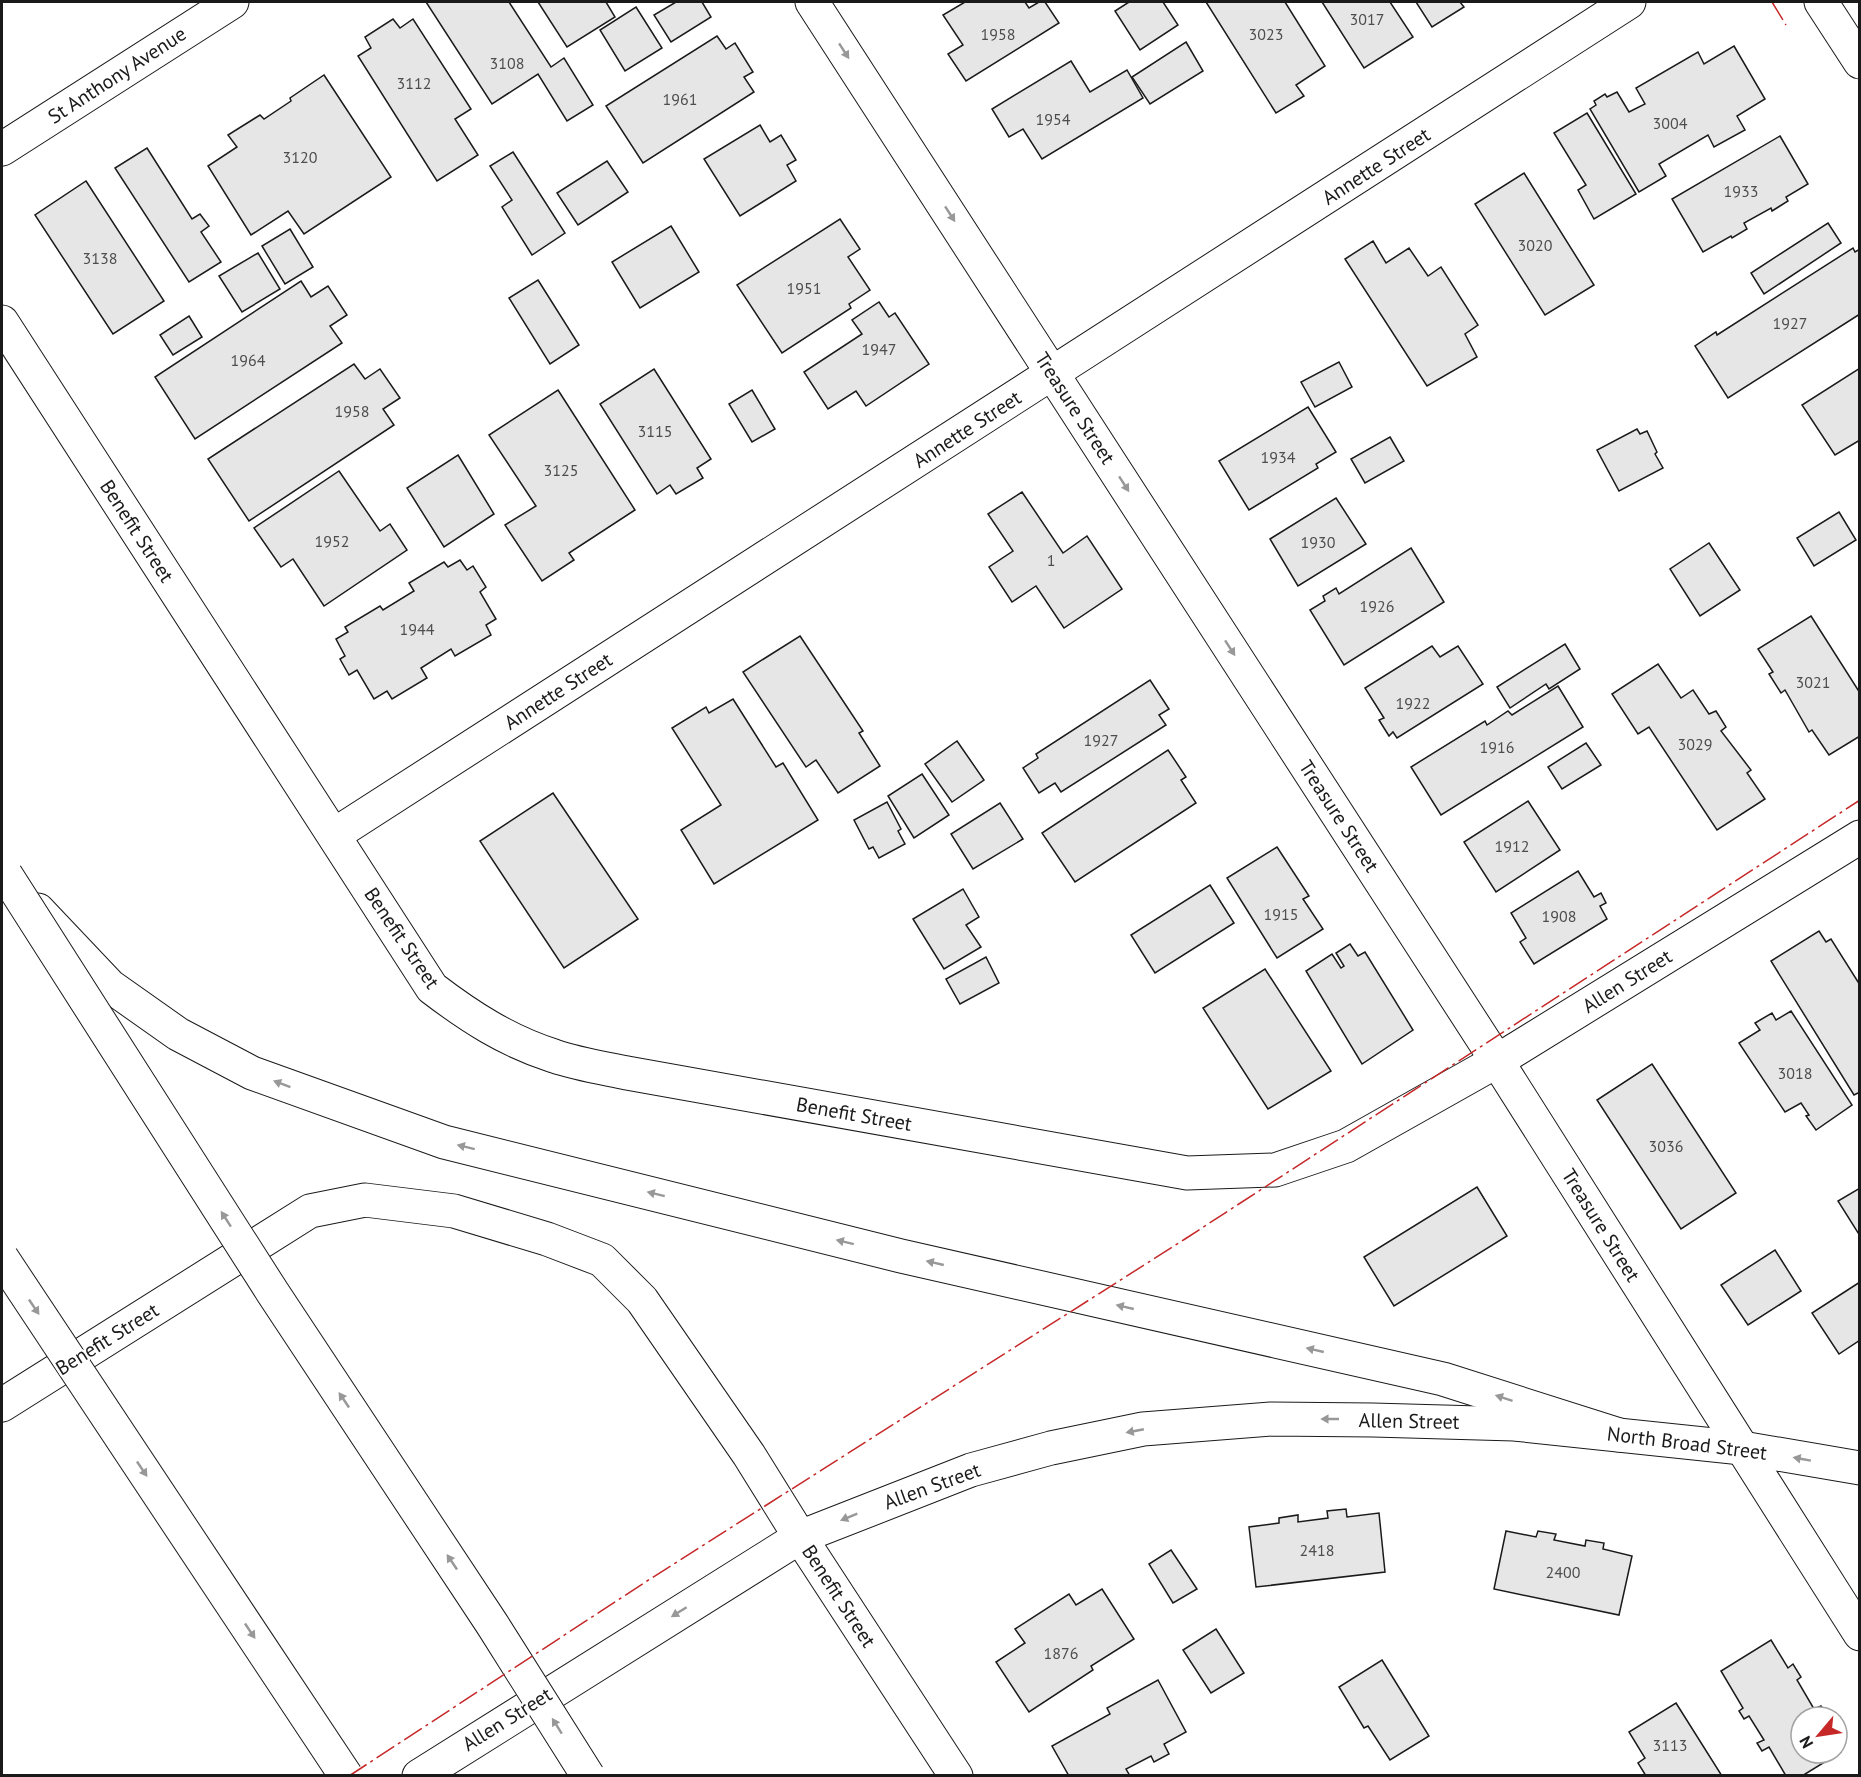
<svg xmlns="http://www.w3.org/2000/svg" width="1861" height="1777" font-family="'PT Sans',sans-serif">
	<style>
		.building { fill: #e6e6e6; stroke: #1a1a1a; stroke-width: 1.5 }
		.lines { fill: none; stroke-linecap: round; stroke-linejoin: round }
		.minor-casing { stroke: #1a1a1a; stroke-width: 35 }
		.major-casing { stroke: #1a1a1a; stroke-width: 35 }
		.highway-casing { stroke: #1a1a1a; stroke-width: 35 }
		.minor { stroke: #fff; stroke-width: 33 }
		.major { stroke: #fff; stroke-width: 33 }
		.highway { stroke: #fff; stroke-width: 33 }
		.highway-bridge-casing { stroke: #1a1a1a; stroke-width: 35; stroke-linecap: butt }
		.highway-bridge { stroke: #fff; stroke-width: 33 }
		.power { stroke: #c62828; stroke-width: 1.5; stroke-dasharray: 21 4.5 3 4.5; stroke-linecap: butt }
		.oneway { fill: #989898 }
		.labels { text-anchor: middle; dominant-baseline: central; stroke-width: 4.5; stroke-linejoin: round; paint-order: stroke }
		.number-label { font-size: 16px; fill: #4d4d4d }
		.street-label { font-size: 20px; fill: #1a1a1a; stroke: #fff }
	</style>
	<rect width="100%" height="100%" fill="#fff"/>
	<g class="building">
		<polygon points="426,2 509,2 551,67 564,58 593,105 567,121 538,74 492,104"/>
		<polygon points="538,2 606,2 615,17 567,47"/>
		<polygon points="676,2 702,2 711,17 671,42 654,15"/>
		<polygon points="965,2 1025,2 1029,8 1039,2 1045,2 1059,23 966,81 948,54 963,45 943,15"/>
		<polygon points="1129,2 1163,2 1178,25 1140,50 1115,11"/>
		<polygon points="1206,2 1285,2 1325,66 1296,85 1304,96 1276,113"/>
		<polygon points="1322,2 1390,2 1413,37 1364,68"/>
		<polygon points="1416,2 1460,2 1464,7 1432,27"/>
		<polygon points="636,7 662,48 625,71 600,30"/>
		<polygon points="393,19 400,28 413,19 471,109 455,119 478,155 437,181 358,56 371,48 365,37"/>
		<polygon points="717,36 726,49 735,43 753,72 744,77 754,92 643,163 606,106"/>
		<polygon points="1186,42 1203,71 1150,104 1132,77"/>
		<polygon points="1734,46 1765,99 1737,116 1745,130 1714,147 1708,135 1659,164 1666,176 1639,192 1590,109 1596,105 1594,101 1605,94 1607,97 1617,92 1629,112 1645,104 1636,88 1698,52 1704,64"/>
		<polygon points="1071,61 1090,92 1127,70 1143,98 1042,159 1023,129 1009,137 992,109"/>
		<polygon points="324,75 391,177 304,234 288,211 251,235 208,166 237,147 228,135 260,115 264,119 291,101 290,98"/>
		<polygon points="1587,113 1636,194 1594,219 1578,190 1586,185 1554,133"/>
		<polygon points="760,125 770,142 781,135 796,160 787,165 796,181 740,216 704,159"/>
		<polygon points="1780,136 1808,184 1786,197 1788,201 1772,211 1771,208 1744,223 1747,229 1732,238 1731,236 1703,252 1672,199"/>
		<polygon points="147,148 192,219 200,214 209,226 201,232 221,262 189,282 115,168"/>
		<polygon points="513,152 565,233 532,255 502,207 512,200 490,166"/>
		<polygon points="607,161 628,192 578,225 557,193"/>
		<polygon points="1524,173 1594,285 1545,315 1475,204"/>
		<polygon points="86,181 164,301 113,334 35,215"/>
		<polygon points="840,219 860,249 848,257 870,290 849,304 851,308 782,353 737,285"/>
		<polygon points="1828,223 1841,243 1764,294 1751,273"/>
		<polygon points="671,226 699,272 640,308 612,262"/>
		<polygon points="290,229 313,267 285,284 262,246"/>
		<polygon points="1373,241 1386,263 1409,248 1428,276 1441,267 1478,325 1465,334 1477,357 1427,386 1345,259"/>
		<polygon points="1853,248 1855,252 1860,249 1860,314 1728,398 1695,346 1716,332 1717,335"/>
		<polygon points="258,253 280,289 242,312 219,276"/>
		<polygon points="538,280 579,345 550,364 509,298"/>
		<polygon points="301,281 311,297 328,286 347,315 330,326 342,343 195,439 155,377"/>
		<polygon points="879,302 889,317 895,313 929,364 866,406 856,391 828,409 804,372 862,334 852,320"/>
		<polygon points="189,316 202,337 173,355 160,335"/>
		<polygon points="1339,362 1352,387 1315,407 1301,382"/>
		<polygon points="354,364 365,379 380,369 400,398 383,409 394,425 249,521 208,459"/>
		<polygon points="1860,368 1860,440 1835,455 1802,405"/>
		<polygon points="654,369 711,459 697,468 703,478 676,494 670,485 657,494 600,404"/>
		<polygon points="558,390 635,510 569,553 574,560 542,581 505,525 536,506 489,435"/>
		<polygon points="752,390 775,429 752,442 729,404"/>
		<polygon points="1308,407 1336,452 1316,464 1318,468 1249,510 1219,461"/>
		<polygon points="1637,429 1640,434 1647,431 1657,452 1655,454 1663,468 1619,491 1597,450"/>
		<polygon points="1390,437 1404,461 1365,483 1351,459"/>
		<polygon points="458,455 494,514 444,547 407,488"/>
		<polygon points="339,471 380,531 390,524 407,550 324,606 293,559 281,567 254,528"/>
		<polygon points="1022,492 1063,553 1087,536 1122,589 1064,628 1036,586 1012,602 989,567 1013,551 988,514"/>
		<polygon points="1336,498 1366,544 1298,586 1270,539"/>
		<polygon points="1839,512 1856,540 1814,566 1797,538"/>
		<polygon points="1709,543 1740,590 1700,616 1670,569"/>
		<polygon points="1411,548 1444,602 1344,665 1310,610 1325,601 1323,596 1336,588 1339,594"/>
		<polygon points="460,560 467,570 473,566 486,587 480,592 496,619 486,625 491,635 455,656 451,649 421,668 427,678 392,699 387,691 374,699 357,670 349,675 340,659 345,656 336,639 348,632 345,627 380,606 383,610 414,591 409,583 444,562 448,567"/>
		<polygon points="1811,616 1860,693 1860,736 1829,755 1812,730 1809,732 1785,690 1781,693 1769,674 1773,672 1758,649"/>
		<polygon points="800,636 863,731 859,733 880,766 838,793 816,760 806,767 743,672"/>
		<polygon points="1565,644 1580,669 1549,689 1546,684 1510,708 1497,687"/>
		<polygon points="1432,646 1440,657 1458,646 1483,684 1397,738 1393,732 1389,736 1379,720 1384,718 1365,688"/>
		<polygon points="1658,664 1681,698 1693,690 1709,714 1716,711 1726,727 1721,731 1751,770 1747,773 1765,799 1717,830 1649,727 1638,734 1612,694"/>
		<polygon points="1150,680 1169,709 1159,715 1166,725 1061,792 1055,783 1039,793 1023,768 1038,758 1036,754"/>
		<polygon points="1558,686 1583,727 1441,815 1411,767 1485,721 1487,725 1508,711 1512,715"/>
		<polygon points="733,699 776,767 783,763 818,820 714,884 681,830 721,805 672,728 706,707 709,713"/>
		<polygon points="957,741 984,780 952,802 925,764"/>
		<polygon points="1586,743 1601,765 1562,789 1548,767"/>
		<polygon points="1168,750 1186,777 1181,780 1196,803 1075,882 1042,833"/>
		<polygon points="922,774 949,815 914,838 888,796"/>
		<polygon points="553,793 638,919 564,968 480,841"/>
		<polygon points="1528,801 1560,850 1496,892 1464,842"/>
		<polygon points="887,802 901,829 898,831 905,844 879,858 873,847 869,849 854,820"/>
		<polygon points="1000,803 1023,839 973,869 951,834"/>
		<polygon points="1277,847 1309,896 1303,899 1323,929 1277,958 1227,878"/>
		<polygon points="1578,871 1594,897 1601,893 1606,903 1600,906 1607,919 1534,964 1520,942 1526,938 1511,913"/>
		<polygon points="1210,885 1234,923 1155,973 1131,935"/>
		<polygon points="963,889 979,917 966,925 981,947 944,969 913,919"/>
		<polygon points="1819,931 1826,942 1831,939 1860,985 1860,1092 1854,1095 1771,961"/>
		<polygon points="1350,944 1358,956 1365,952 1413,1030 1362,1064 1306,971 1332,954 1341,968 1344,966 1336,953"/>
		<polygon points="986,957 999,983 960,1004 946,979"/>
		<polygon points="1265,969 1331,1071 1268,1109 1203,1008"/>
		<polygon points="1791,1011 1852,1105 1816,1130 1806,1116 1809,1115 1801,1103 1785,1112 1739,1043 1760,1030 1755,1023 1772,1013 1776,1020"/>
		<polygon points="1652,1064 1736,1193 1681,1229 1597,1100"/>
		<polygon points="1477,1187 1507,1236 1394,1306 1364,1257"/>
		<polygon points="1860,1188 1860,1236 1838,1201"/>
		<polygon points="1775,1250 1801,1291 1748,1325 1721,1285"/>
		<polygon points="1860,1282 1860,1340 1839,1354 1812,1313"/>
		<polygon points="1346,1509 1347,1517 1379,1513 1385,1572 1256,1587 1249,1527 1279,1523 1279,1518 1298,1515 1298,1522 1328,1518 1327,1511"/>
		<polygon points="1506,1531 1536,1537 1538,1531 1556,1534 1554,1540 1585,1546 1586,1540 1604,1543 1603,1549 1632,1556 1619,1615 1494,1589"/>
		<polygon points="1171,1550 1197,1589 1173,1603 1149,1564"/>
		<polygon points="1102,1589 1134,1639 1091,1666 1093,1670 1029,1712 996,1662 1025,1643 1015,1629 1069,1594 1076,1605"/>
		<polygon points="1216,1629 1244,1673 1211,1693 1183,1650"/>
		<polygon points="1771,1640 1788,1668 1793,1664 1801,1677 1797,1680 1814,1709 1821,1706 1827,1717 1801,1717 1801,1753 1837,1753 1837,1746 1841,1752 1802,1776 1786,1776 1769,1747 1762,1751 1757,1743 1764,1740 1749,1716 1744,1719 1739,1711 1743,1708 1721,1671"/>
		<polygon points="1382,1660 1429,1736 1390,1760 1368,1726 1364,1728 1339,1687"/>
		<polygon points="1158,1680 1186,1732 1164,1744 1169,1754 1154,1762 1151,1756 1126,1769 1130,1776 1069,1776 1052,1746 1110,1714 1107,1708"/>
		<polygon points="1676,1703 1722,1776 1646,1776 1638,1763 1645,1758 1629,1732"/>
	</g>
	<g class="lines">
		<g class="minor-casing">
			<g id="minor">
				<polyline points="812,2 1497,1061 1860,1634"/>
				<polyline points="1821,2 1860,62"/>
				<polyline points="2,149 232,2"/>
				<path d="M2,322l430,666c38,29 75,53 122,68 23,8 49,12 73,17l560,100 88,-3 71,-24 151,-85 363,-224"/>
				<polyline points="334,835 1629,2"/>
				<polyline points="2,1405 310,1211 365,1200 454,1211 547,1239 602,1260 642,1300 749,1455 800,1537 956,1776"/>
			</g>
		</g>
		<g class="major-casing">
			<polyline id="major" points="419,1776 800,1537 971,1470 1051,1448 1143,1429 1271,1419 1373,1420 1514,1424 1742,1448 1860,1468"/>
		</g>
		<g class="highway-casing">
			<polyline id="highway" points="38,910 110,986 178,1034 252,1073 444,1142 901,1256 1443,1379 1619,1435"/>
		</g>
		<use href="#minor" class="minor"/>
		<use href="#major" class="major"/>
		<use href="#highway" class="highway"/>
		<g class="highway-bridge-casing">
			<g id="highway-bridge">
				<polyline points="6,875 273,1293 492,1624 588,1776"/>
				<polyline points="2,1258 346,1776"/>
			</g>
		</g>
		<use href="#highway-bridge" class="highway-bridge"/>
		<g class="power">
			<polyline points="1772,2 1786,25"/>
			<polyline points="349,1776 647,1581 1185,1239 1860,800"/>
		</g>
	</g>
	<defs><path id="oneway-solid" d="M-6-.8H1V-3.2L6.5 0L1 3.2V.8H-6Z" transform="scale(1.5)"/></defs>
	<g class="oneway">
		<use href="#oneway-solid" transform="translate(844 51) rotate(57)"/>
		<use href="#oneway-solid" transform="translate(950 214) rotate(57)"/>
		<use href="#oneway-solid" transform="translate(1124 484) rotate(57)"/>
		<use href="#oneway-solid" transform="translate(1230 648) rotate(57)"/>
		<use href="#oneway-solid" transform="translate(282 1084) rotate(-159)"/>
		<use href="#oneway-solid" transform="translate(466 1147) rotate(-166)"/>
		<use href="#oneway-solid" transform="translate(656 1194) rotate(-166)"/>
		<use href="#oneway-solid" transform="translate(226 1219) rotate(-123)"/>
		<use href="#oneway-solid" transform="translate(845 1242) rotate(-166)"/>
		<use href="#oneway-solid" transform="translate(935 1263) rotate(-167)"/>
		<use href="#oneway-solid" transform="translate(34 1307) rotate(56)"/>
		<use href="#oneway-solid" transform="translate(1125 1307) rotate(-167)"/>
		<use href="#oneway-solid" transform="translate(1315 1350) rotate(-167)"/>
		<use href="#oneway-solid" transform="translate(1504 1398) rotate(-162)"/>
		<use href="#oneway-solid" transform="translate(344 1400) rotate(-124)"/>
		<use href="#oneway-solid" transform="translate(1330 1419) rotate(-180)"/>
		<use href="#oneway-solid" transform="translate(1135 1431) rotate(169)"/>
		<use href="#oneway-solid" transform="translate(1802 1459) rotate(-170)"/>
		<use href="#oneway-solid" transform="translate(142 1469) rotate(56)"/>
		<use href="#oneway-solid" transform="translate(849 1517) rotate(158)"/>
		<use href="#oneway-solid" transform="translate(452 1562) rotate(-124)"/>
		<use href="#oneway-solid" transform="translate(679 1612) rotate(148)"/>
		<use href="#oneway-solid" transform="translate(250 1631) rotate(56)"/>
		<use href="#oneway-solid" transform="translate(557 1726) rotate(-122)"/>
	</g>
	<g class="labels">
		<g class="number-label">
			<text x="1367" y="19">3017</text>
			<text x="998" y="34">1958</text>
			<text x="1266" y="34">3023</text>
			<text x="507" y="63">3108</text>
			<text x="414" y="83">3112</text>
			<text x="680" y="99">1961</text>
			<text x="1053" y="119">1954</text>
			<text x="1670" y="123">3004</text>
			<text x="300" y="157">3120</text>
			<text x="1741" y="191">1933</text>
			<text x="1535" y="245">3020</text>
			<text x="100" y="258">3138</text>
			<text x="804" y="288">1951</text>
			<text x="1790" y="323">1927</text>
			<text x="879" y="349">1947</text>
			<text x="248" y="360">1964</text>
			<text x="352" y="411">1958</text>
			<text x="655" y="431">3115</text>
			<text x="1278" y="457">1934</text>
			<text x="561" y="470">3125</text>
			<text x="332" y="541">1952</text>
			<text x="1318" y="542">1930</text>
			<text x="1051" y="560">1</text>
			<text x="1377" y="606">1926</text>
			<text x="417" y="629">1944</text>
			<text x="1813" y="682">3021</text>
			<text x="1413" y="703">1922</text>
			<text x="1101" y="740">1927</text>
			<text x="1695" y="744">3029</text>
			<text x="1497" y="747">1916</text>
			<text x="1512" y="846">1912</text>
			<text x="1281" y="914">1915</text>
			<text x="1559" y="916">1908</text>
			<text x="1795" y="1073">3018</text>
			<text x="1666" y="1146">3036</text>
			<text x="1317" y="1550">2418</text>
			<text x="1563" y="1572">2400</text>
			<text x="1061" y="1653">1876</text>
			<text x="1670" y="1745">3113</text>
		</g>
		<g class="street-label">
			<text transform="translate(117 75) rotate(-33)">St Anthony Avenue</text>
			<text transform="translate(1376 166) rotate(-33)">Annette Street</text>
			<text transform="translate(1075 408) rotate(57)">Treasure Street</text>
			<text transform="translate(967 429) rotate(-33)">Annette Street</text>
			<text transform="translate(137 531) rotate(57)">Benefit Street</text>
			<text transform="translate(558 691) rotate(-33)">Annette Street</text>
			<text transform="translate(1339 816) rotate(57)">Treasure Street</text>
			<text transform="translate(402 938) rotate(56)">Benefit Street</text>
			<text transform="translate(1627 981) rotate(-32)">Allen Street</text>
			<text transform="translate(854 1114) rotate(10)">Benefit Street</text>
			<text transform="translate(1601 1225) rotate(58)">Treasure Street</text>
			<text transform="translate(107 1339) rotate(-32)">Benefit Street</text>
			<text transform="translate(1409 1421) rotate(1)">Allen Street</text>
			<text transform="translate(1687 1443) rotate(7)">North Broad Street</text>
			<text transform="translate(932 1486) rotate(-20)">Allen Street</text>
			<text transform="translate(839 1596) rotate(57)">Benefit Street</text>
			<text transform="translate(507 1719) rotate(-32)">Allen Street</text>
		</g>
	</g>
	<rect width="1861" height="1777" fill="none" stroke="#1a1a1a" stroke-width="6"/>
	<g transform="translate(1819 1735) rotate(241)"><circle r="28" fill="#ffffff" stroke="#a3a3a3" stroke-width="1.5"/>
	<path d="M0-4.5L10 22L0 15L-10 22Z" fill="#c62828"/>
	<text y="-9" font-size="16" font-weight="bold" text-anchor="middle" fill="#1a1a1a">N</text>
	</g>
</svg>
